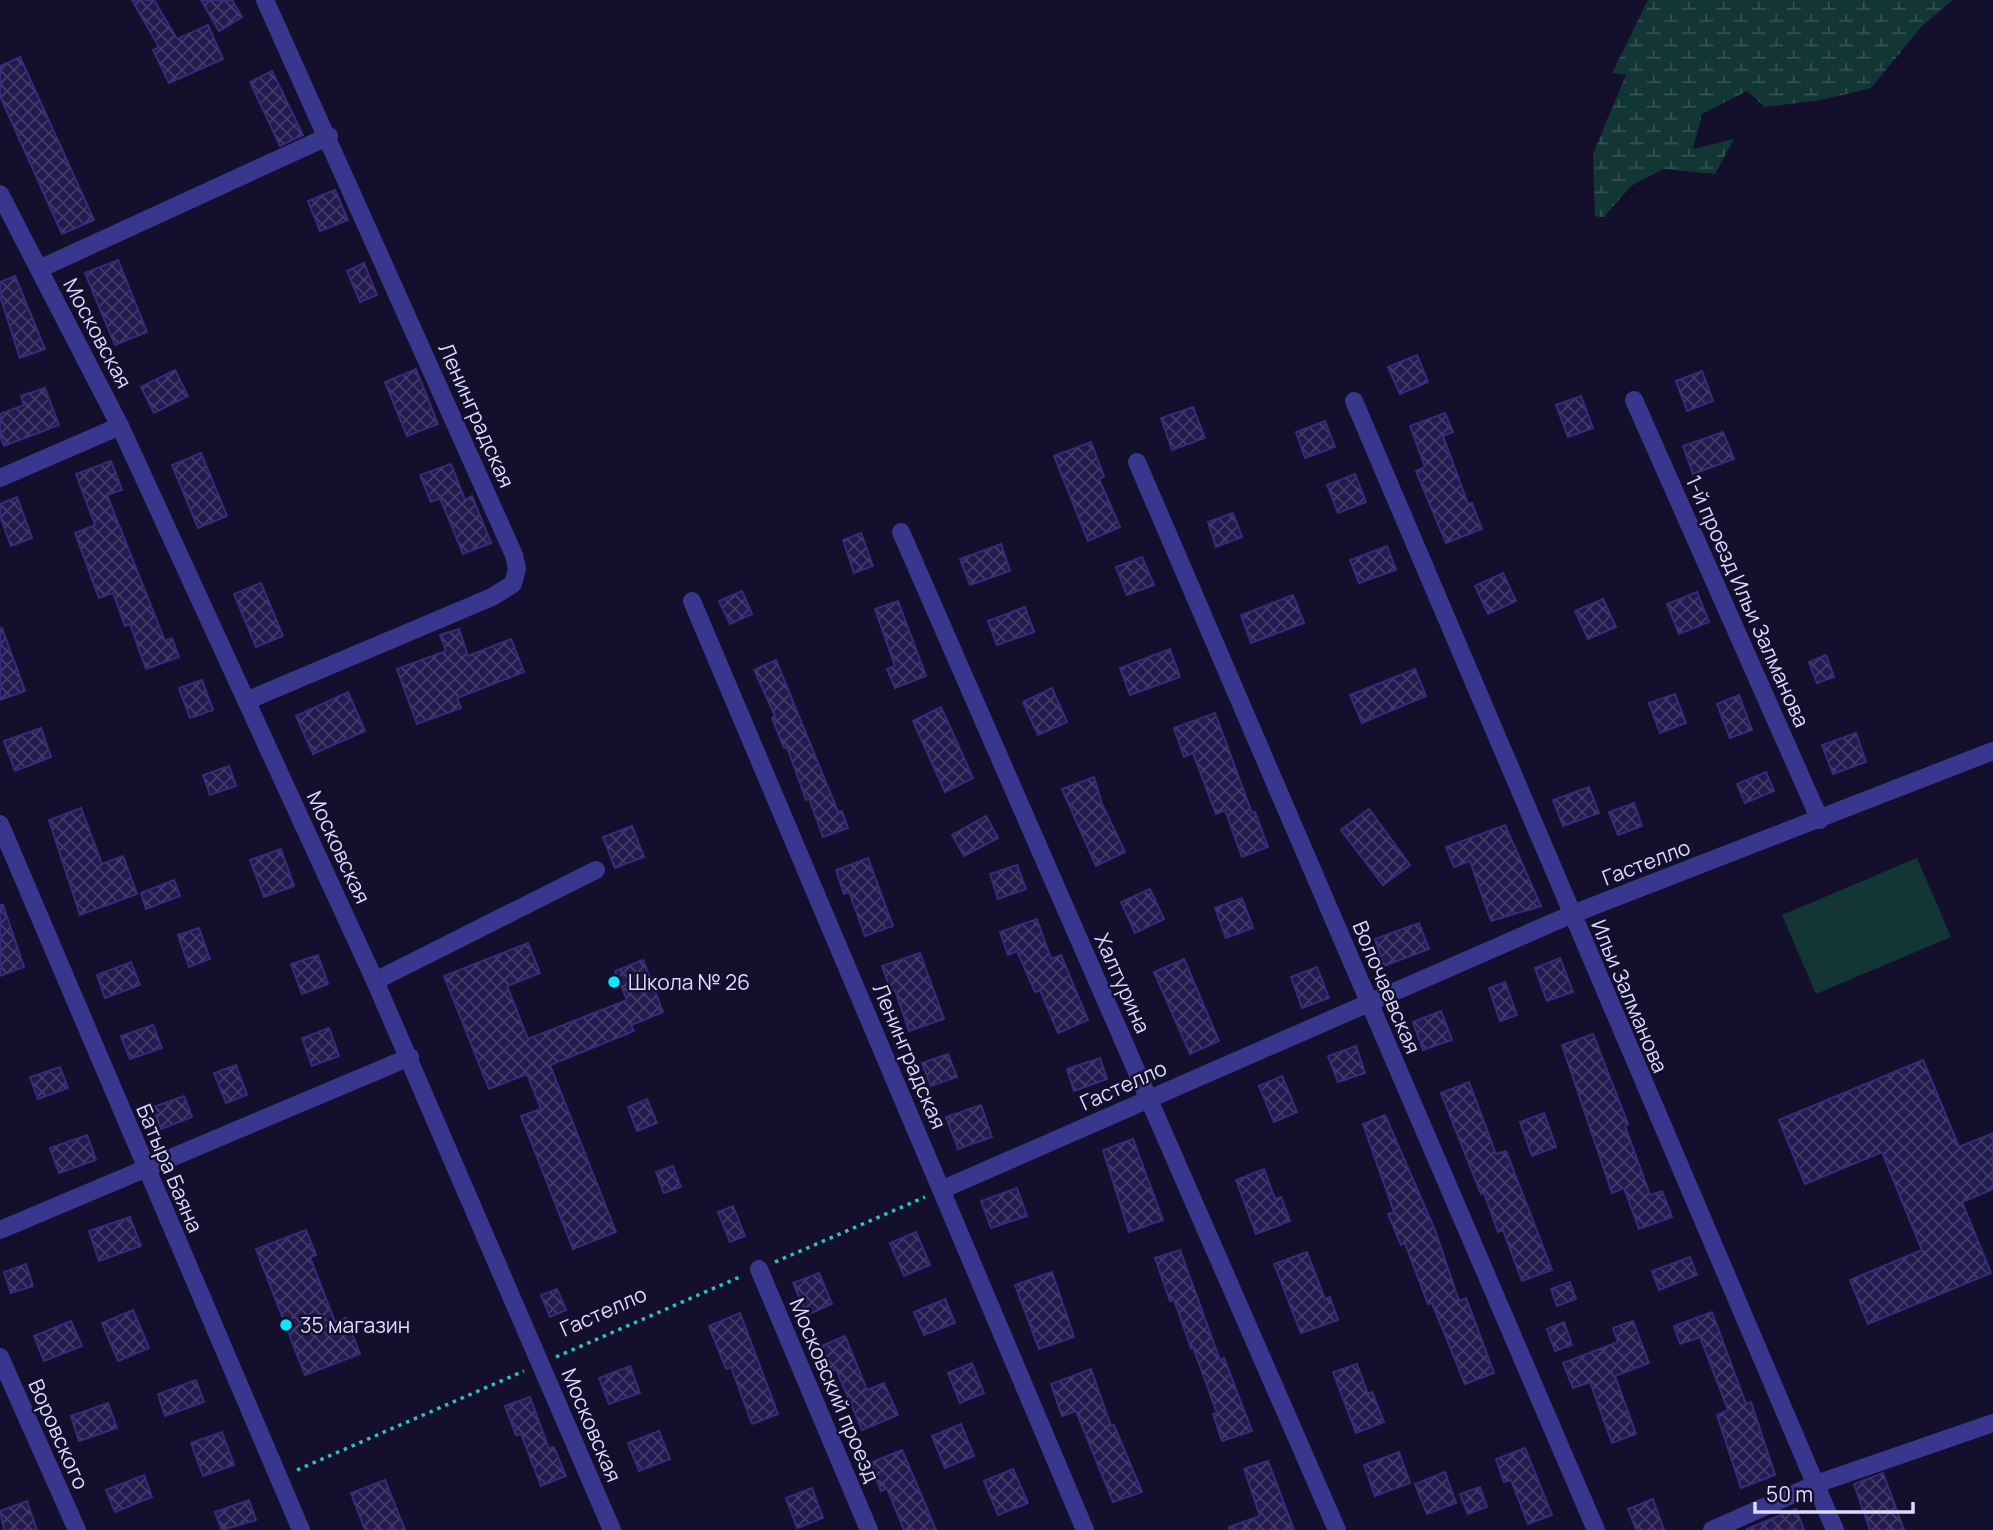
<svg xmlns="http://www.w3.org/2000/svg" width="1993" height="1530" font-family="Manrope,sans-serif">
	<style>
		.green { fill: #123634 }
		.wetland { fill: url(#wetland-marsh) }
		.building { fill: url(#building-cross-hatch); stroke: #392b7b; stroke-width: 2 }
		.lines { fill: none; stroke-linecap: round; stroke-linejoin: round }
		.path { stroke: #28c4b9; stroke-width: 3.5; stroke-dasharray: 3.5 5; stroke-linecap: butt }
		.minor { stroke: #39378d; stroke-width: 18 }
		.poi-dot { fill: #06eaff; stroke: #140f2c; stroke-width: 2.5 }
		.labels { text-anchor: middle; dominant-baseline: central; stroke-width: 5; stroke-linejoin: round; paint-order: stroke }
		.street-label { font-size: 21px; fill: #dddaff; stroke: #140f2c }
		.poi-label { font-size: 21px; fill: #dddaff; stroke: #140f2c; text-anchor: start }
	</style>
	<defs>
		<pattern id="wetland-marsh" width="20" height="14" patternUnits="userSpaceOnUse" patternTransform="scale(1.75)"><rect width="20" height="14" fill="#123634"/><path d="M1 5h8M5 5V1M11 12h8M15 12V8" fill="none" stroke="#345252"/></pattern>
		<pattern id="building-cross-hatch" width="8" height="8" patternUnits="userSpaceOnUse" patternTransform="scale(1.75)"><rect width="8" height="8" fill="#241a4e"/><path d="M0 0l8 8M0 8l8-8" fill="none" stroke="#433b69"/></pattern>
	</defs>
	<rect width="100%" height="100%" fill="#140f2c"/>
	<polygon class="green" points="1917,858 1951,937 1816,994 1782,915"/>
	<polygon class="wetland" points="1648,0 1953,0 1922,26 1871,88 1821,100 1765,107 1747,91 1702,114 1693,149 1734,139 1715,174 1663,169 1631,186 1604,217 1595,216 1593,154 1626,75 1612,73"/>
	<g class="building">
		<polygon points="132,0 154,0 177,39 208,25 223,59 169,83 153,50 159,47"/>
		<polygon points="201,0 232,0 242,17 219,31"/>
		<polygon points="20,57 94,220 62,234 0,96 0,66"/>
		<polygon points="272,71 303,135 280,146 250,82"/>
		<polygon points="335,190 348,220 320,231 308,201"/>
		<polygon points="118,260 147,332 115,345 85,273"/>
		<polygon points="364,263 377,295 360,302 347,271"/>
		<polygon points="15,276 45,349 20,358 0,296 0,282"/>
		<polygon points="1417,355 1428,382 1400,394 1388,367"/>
		<polygon points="416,369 438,424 407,436 385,382"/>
		<polygon points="175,370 188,396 154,413 141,387"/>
		<polygon points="1702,371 1713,401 1687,411 1676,381"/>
		<polygon points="45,388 59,425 4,446 0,436 0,414 24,405 21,396"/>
		<polygon points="1581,396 1593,428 1568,437 1556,405"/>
		<polygon points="1193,407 1205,438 1172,450 1161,418"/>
		<polygon points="1445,413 1453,432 1443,436 1468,504 1472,503 1482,529 1446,543 1416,471 1425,467 1410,426"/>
		<polygon points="1325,421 1335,447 1305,458 1296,432"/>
		<polygon points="1723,432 1734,459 1693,474 1683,446"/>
		<polygon points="1091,442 1104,477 1099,479 1120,527 1088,541 1054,456"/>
		<polygon points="201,453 227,516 198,528 172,465"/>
		<polygon points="111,461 122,490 107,495 165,641 172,638 179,657 146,669 130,624 125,626 113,593 99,598 75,533 95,525 76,474"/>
		<polygon points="451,464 465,500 472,496 491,543 463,554 440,498 431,502 420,475"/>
		<polygon points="1355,474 1366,502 1338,513 1327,485"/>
		<polygon points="17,497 32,538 11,546 0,516 0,504"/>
		<polygon points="1233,513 1242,537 1216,547 1208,522"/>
		<polygon points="861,533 873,566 854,573 843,540"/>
		<polygon points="1001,544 1010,571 970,585 960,559"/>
		<polygon points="1387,546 1396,570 1359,583 1350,560"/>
		<polygon points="1142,557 1154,585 1127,595 1116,567"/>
		<polygon points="1503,573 1516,601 1488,614 1475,586"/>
		<polygon points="261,583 283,636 256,647 234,594"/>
		<polygon points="742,591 752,614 730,624 719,601"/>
		<polygon points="1697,592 1709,622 1679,634 1667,604"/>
		<polygon points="1293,595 1304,623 1251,643 1241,615"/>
		<polygon points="1603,599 1616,627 1588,639 1575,611"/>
		<polygon points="898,601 926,676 895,688 887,669 895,666 875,609"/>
		<polygon points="1025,607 1034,632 997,645 988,621"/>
		<polygon points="2,628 25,691 0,700 0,629"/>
		<polygon points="459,629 468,656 511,639 524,672 457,698 461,708 417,724 397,669 446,651 440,635"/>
		<polygon points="1170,649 1180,677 1130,695 1120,668"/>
		<polygon points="1826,655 1834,677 1817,683 1809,662"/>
		<polygon points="776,660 838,812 842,811 848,828 823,837 809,798 806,800 787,747 784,748 772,718 775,716 754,670"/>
		<polygon points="1415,669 1426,696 1362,723 1350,695"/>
		<polygon points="202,680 213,710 190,718 179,688"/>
		<polygon points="1052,688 1067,722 1038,735 1023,702"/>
		<polygon points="348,692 365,731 313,754 296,716"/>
		<polygon points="1675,694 1686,723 1660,733 1649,703"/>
		<polygon points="1739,695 1752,730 1730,738 1717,704"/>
		<polygon points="941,707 973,778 945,792 913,721"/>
		<polygon points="1215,713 1252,813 1255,812 1268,847 1242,857 1225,810 1216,814 1193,753 1184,757 1174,728"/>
		<polygon points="41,728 51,757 15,771 4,741"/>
		<polygon points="1856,733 1866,762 1833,774 1822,745"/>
		<polygon points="229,766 236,786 210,795 203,775"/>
		<polygon points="1766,772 1774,791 1745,803 1737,784"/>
		<polygon points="1094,777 1102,804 1125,852 1096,866 1062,789"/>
		<polygon points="1589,787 1599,813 1563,826 1553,800"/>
		<polygon points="1634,803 1642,826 1618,835 1609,812"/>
		<polygon points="81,808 102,864 123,856 137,894 80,915 49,820"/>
		<polygon points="1369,809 1410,865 1383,885 1341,830"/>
		<polygon points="986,816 998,838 964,856 952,835"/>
		<polygon points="1505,825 1541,906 1491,921 1470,861 1454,867 1446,847"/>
		<polygon points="632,826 644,857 615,868 603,837"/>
		<polygon points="281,849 294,886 264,897 250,860"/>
		<polygon points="868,858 893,926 865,936 849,892 844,894 836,870"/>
		<polygon points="1017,865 1026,889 998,899 990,874"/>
		<polygon points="174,880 180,896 146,909 141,893"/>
		<polygon points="1150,889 1164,919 1135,933 1121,902"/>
		<polygon points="1242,898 1253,928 1226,938 1215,908"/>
		<polygon points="0,905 3,905 24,967 0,976"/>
		<polygon points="1037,919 1051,959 1061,955 1088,1020 1058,1033 1040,990 1035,992 1017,951 1008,955 1000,932"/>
		<polygon points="1419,923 1429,949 1384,966 1375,939"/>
		<polygon points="199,928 210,959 189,967 178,935"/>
		<polygon points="528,943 540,973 507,986 528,1039 627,1000 615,971 643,960 663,1012 631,1025 634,1031 550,1065 616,1232 573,1249 521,1116 541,1109 527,1074 489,1089 444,976"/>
		<polygon points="920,953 944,1019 909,1031 895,990 891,991 882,966"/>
		<polygon points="318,955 328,984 302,994 291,964"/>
		<polygon points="1560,958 1573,992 1547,1001 1535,968"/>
		<polygon points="1184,959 1219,1041 1190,1054 1154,972"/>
		<polygon points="131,962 140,985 105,998 97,975"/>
		<polygon points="1317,967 1329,998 1302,1008 1291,977"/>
		<polygon points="1505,982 1517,1015 1500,1021 1489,988"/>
		<polygon points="1441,1011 1452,1040 1423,1050 1413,1022"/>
		<polygon points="153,1025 162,1048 130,1059 121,1036"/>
		<polygon points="329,1028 339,1056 312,1066 302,1038"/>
		<polygon points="1593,1034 1628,1124 1625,1126 1650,1195 1662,1191 1672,1217 1639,1229 1624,1188 1612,1193 1562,1045"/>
		<polygon points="1356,1046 1365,1073 1338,1082 1328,1056"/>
		<polygon points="948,1054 957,1077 931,1086 922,1063"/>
		<polygon points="1100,1058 1107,1079 1074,1091 1067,1069"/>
		<polygon points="1923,1060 1959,1147 1993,1133 1993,1189 1962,1202 1991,1273 1868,1324 1850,1280 1922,1250 1882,1152 1805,1184 1779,1120"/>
		<polygon points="236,1065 247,1095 226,1103 214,1073"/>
		<polygon points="60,1067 68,1088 38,1099 30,1077"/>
		<polygon points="1282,1076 1297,1112 1274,1122 1259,1086"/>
		<polygon points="1469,1082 1496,1154 1506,1151 1552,1270 1522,1281 1503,1230 1498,1232 1484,1193 1481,1194 1441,1093"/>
		<polygon points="184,1096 192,1117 161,1129 153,1107"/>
		<polygon points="647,1099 657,1123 637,1131 628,1107"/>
		<polygon points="981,1105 992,1137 958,1149 946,1117"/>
		<polygon points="1544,1113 1556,1147 1532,1156 1520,1122"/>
		<polygon points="1385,1115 1435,1230 1459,1301 1466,1298 1494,1373 1465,1384 1432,1303 1428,1304 1405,1243 1401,1245 1388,1214 1394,1212 1363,1124"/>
		<polygon points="87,1135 96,1160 59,1173 50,1148"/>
		<polygon points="1133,1139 1163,1220 1129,1232 1103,1150"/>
		<polygon points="673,1166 681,1187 664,1193 656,1172"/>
		<polygon points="1264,1169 1275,1199 1281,1197 1290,1221 1256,1234 1236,1180"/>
		<polygon points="1017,1188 1027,1216 991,1228 981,1201"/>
		<polygon points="733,1206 745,1236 730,1242 718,1212"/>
		<polygon points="130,1217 141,1246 99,1261 89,1231"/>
		<polygon points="306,1230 316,1255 310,1257 335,1322 346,1318 360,1354 305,1375 256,1249"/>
		<polygon points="916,1232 930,1265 904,1276 890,1243"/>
		<polygon points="1180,1250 1220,1360 1224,1358 1252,1431 1222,1441 1213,1414 1217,1413 1193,1347 1191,1348 1174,1300 1170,1301 1155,1258"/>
		<polygon points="1307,1252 1325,1299 1330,1297 1338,1320 1301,1333 1274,1264"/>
		<polygon points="1690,1257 1697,1275 1659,1290 1652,1271"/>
		<polygon points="26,1264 33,1286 11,1293 4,1272"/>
		<polygon points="1052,1272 1074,1337 1039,1349 1015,1285"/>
		<polygon points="819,1273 832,1304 807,1315 793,1283"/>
		<polygon points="1570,1282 1576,1299 1557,1306 1551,1289"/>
		<polygon points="557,1289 566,1310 550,1317 541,1295"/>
		<polygon points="945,1299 955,1323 924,1335 914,1312"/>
		<polygon points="133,1310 149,1348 118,1361 102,1323"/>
		<polygon points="1712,1312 1746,1404 1751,1402 1775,1475 1741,1488 1717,1415 1728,1410 1700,1337 1680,1344 1674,1326"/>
		<polygon points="740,1313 778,1414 752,1424 731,1367 726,1369 709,1326"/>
		<polygon points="71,1321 82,1346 44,1361 34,1336"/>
		<polygon points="1633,1321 1649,1363 1615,1376 1636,1434 1612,1443 1590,1382 1573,1388 1563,1363 1618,1342 1613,1328"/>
		<polygon points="1564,1322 1572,1345 1555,1351 1547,1329"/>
		<polygon points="845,1336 867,1390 884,1383 898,1415 862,1430 836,1369 830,1372 819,1347"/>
		<polygon points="972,1363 984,1393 960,1403 948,1373"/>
		<polygon points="1357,1364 1368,1394 1372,1392 1384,1422 1356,1433 1333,1372"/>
		<polygon points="630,1366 640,1393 609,1404 599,1378"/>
		<polygon points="1091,1369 1111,1426 1114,1425 1142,1492 1113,1502 1076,1411 1062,1416 1051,1384"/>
		<polygon points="196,1380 204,1402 165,1416 158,1394"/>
		<polygon points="530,1397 549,1449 554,1447 566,1476 541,1486 521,1434 516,1435 505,1406"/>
		<polygon points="108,1403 117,1428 79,1441 71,1416"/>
		<polygon points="961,1424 974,1456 945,1468 932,1436"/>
		<polygon points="659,1431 670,1459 639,1471 628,1443"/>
		<polygon points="222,1432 234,1465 203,1476 191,1443"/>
		<polygon points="1525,1448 1552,1515 1528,1524 1511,1480 1504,1482 1496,1459"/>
		<polygon points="902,1450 926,1506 936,1530 904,1530 887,1488 881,1491 870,1463"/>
		<polygon points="1399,1452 1410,1483 1375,1496 1364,1465"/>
		<polygon points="1268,1461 1294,1530 1229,1530 1229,1527 1260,1516 1244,1469"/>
		<polygon points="1013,1469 1028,1503 998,1515 984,1481"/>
		<polygon points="1445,1472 1456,1503 1427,1514 1415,1484"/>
		<polygon points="1883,1473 1904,1530 1870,1530 1854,1484"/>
		<polygon points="144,1475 152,1497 115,1512 106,1490"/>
		<polygon points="385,1480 405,1530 365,1530 351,1493"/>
		<polygon points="1480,1487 1487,1507 1468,1514 1460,1494"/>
		<polygon points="812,1488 823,1518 797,1528 786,1498"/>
		<polygon points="1653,1499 1664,1530 1636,1530 1628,1509"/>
		<polygon points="249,1500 256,1520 222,1530 215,1512"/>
		<polygon points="27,1501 37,1530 4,1530 0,1511"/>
		<polygon points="1796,1509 1804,1530 1747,1530 1747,1529"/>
	</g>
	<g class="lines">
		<g class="path">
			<polyline points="775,1262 925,1197"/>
			<polyline points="556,1357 742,1276"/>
			<polyline points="297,1470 524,1371"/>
		</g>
		<g class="minor">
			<polyline points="0,194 120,426 375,981 612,1530"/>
			<polyline points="39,269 329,136"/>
			<polyline points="1634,400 1820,820"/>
			<polyline points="1354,401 1835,1530"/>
			<polyline points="1137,462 1596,1530"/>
			<polyline points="0,478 120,426"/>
			<polyline points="901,532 1337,1530"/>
			<polyline points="692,601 1085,1530"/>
			<polyline points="246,701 492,597 513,584 517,569 514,555 265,0"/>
			<polyline points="0,824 301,1530"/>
			<polyline points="375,981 596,870"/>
			<polyline points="941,1190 1570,915 1993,751"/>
			<polyline points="0,1230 410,1057"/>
			<polyline points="759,1269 869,1530"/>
			<polyline points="0,1357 77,1530"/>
			<polyline points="1712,1530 1816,1484 1993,1423"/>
		</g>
	</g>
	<g class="poi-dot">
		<circle cx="614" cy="982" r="7"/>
		<circle cx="286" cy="1325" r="7"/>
	</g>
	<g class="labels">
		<g class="street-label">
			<text transform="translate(98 333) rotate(62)">Московская</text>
			<text transform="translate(477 415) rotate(66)">Ленинградская</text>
			<text transform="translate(1748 601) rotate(66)">1-й проезд Ильи Залманова</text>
			<text transform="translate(339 847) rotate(65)">Московская</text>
			<text transform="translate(1646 862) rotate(-21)">Гастелло</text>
			<text transform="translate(1123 983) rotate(66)">Халтурина</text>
			<text transform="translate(1387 987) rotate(67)">Волочаевская</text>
			<text transform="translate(1630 996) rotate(67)">Ильи Залманова</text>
			<text transform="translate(910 1056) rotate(67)">Ленинградская</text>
			<text transform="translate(1123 1085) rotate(-24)">Гастелло</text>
			<text transform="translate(170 1168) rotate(67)">Батыра Баяна</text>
			<text transform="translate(603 1311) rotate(-24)">Гастелло</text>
			<text transform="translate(835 1390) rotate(67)">Московский проезд</text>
			<text transform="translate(592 1425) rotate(67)">Московская</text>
			<text transform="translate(59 1434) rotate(66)">Воровского</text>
		</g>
		<g class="poi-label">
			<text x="628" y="982">Школа № 26</text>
			<text x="300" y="1325">35 магазин</text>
		</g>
	</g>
	<path d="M1755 1502v10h158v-10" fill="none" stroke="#dddaff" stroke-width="3.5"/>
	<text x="1766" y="1502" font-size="21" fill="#dddaff" stroke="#140f2c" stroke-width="5" paint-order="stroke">50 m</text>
</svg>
